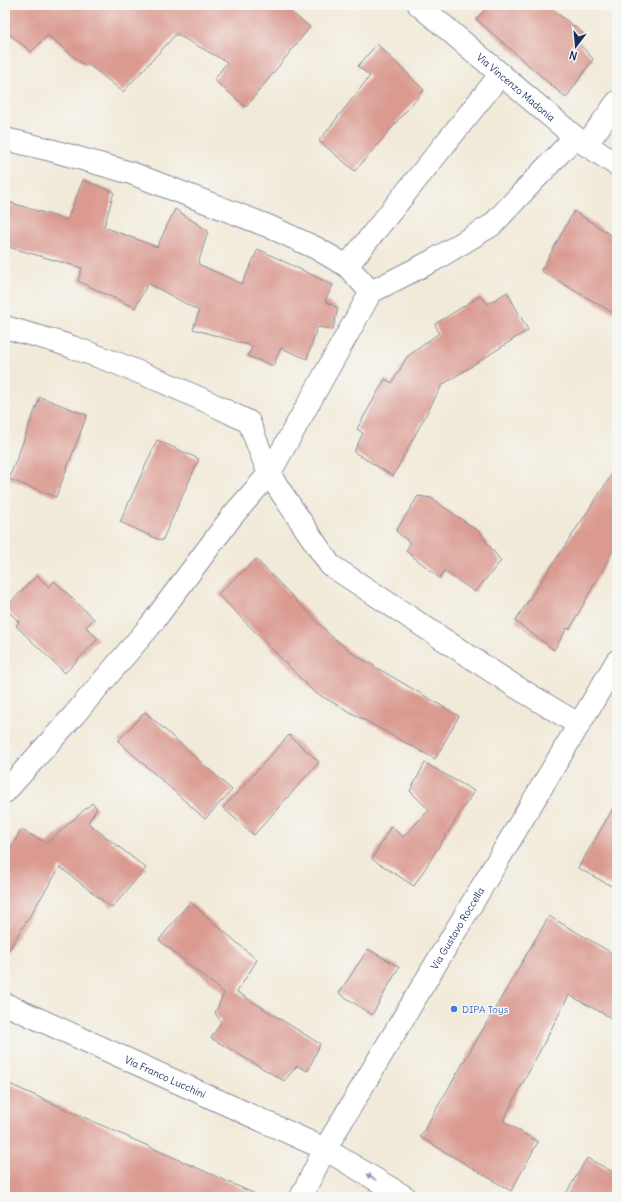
<svg xmlns="http://www.w3.org/2000/svg" width="622" height="1202" font-family="Delius,sans-serif">
	<style>
		.building { fill: #da9a90 }
		.lines { fill: none; stroke-linecap: round; stroke-linejoin: round }
		.minor-casing { stroke: #868c9c; stroke-width: 24 }
		.minor { stroke: #fff; stroke-width: 22 }
		.oneway { fill: #8d97ae }
		.shop-dot { fill: #3f7fe0; stroke: #f6f6f2; stroke-width: 1.5 }
		.labels { text-anchor: middle; dominant-baseline: central; stroke-width: 3; stroke-linejoin: round; paint-order: stroke }
		.street-label { font-size: 10px; fill: #1b2f5e; stroke: #f6f6f2 }
		.shop-label { font-size: 10px; fill: #366cbe; stroke: #f6f6f2; text-anchor: start }
	</style>
	<rect width="100%" height="100%" fill="#f6f6f2"/>
	<filter id="ink" filterUnits="userSpaceOnUse"><feTurbulence type="fractalNoise" baseFrequency=".025" numOctaves="2"/><feDisplacementMap in="SourceGraphic" scale="8" xChannelSelector="R" yChannelSelector="G"/><feConvolveMatrix kernelMatrix="1 2 1 2 8 2 1 2 1" color-interpolation-filters="sRGB"/></filter>
	<filter id="wash" filterUnits="userSpaceOnUse"><feTurbulence type="fractalNoise" baseFrequency=".012" numOctaves="4" result="noise"/><feDisplacementMap in="SourceGraphic" scale="16" xChannelSelector="R" yChannelSelector="G"/><feGaussianBlur stdDeviation="0.9" result="paint"/><feColorMatrix in="noise" values="0 0 0 0 0 0 0 0 0 0 0 0 0 0 0 0 0 1.4 0 .05"/><feComposite in="paint" operator="in"/></filter>
	<g filter="url(#wash)">
		<rect width="100%" height="100%" fill="#f2ead9"/>
		<g id="blocks">
			<g class="building">
				<polygon points="5,5 282,5 310,27 246,107 214,80 227,62 176,34 123,92 88,64 84,65 48,35 31,52 5,30"/>
				<polygon points="490,5 546,5 583,33 577,41 593,59 566,98 476,19"/>
				<polygon points="377,44 424,90 355,171 319,141 370,76 358,66"/>
				<polygon points="83,180 114,192 104,227 157,247 175,209 208,231 198,264 242,284 258,249 333,285 325,301 338,308 333,329 317,327 307,359 281,348 273,366 248,356 252,346 193,329 199,311 148,283 135,308 78,281 82,268 5,246 5,201 67,220"/>
				<polygon points="574,211 617,239 617,315 541,271"/>
				<polygon points="507,292 528,330 442,385 393,476 354,452 363,433 357,429 385,379 392,383 407,357 439,333 435,324 480,296 488,304"/>
				<polygon points="40,397 87,415 56,497 9,479"/>
				<polygon points="157,440 199,459 162,541 120,522"/>
				<polygon points="617,467 617,543 570,629 567,628 554,650 515,621"/>
				<polygon points="418,496 431,498 481,533 487,543 501,561 475,592 444,571 440,578 406,551 410,543 396,531"/>
				<polygon points="256,559 331,636 355,655 459,716 435,759 314,692 218,594"/>
				<polygon points="37,575 49,587 54,581 94,619 86,627 98,639 65,673 16,626 19,622 5,608"/>
				<polygon points="145,712 232,790 205,819 118,741"/>
				<polygon points="289,735 319,762 254,835 223,808"/>
				<polygon points="425,763 474,791 414,886 372,859 391,826 403,837 429,810 410,791"/>
				<polygon points="617,802 617,889 578,868"/>
				<polygon points="92,803 97,808 88,823 146,868 112,908 60,867 5,956 5,858 21,830 47,843"/>
				<polygon points="190,902 257,960 237,992 320,1044 308,1071 297,1066 284,1081 211,1038 221,1022 215,1013 224,993 159,940"/>
				<polygon points="549,916 617,956 617,1021 569,995 503,1121 538,1142 511,1191 420,1137"/>
				<polygon points="368,949 399,967 372,1015 339,993"/>
				<polygon points="5,1082 262,1197 5,1197"/>
				<polygon points="587,1158 617,1174 617,1197 564,1197"/>
			</g>
		</g>
	</g>
	<g filter="url(#ink)">
		<use href="#blocks" fill-opacity="0" stroke="#868c9c" stroke-width="1"/>
		<g class="lines">
			<g class="minor-casing">
				<g id="minor">
					<path id="s1" d="M419,5l156,132 42,28"/>
					<polyline points="5,139 47,149 131,173 268,226 316,248 347,266 371,292"/>
					<polyline points="586,145 617,102"/>
					<polyline points="347,266 501,74"/>
					<path d="M5,327c22,7 46,12 67,20 61,21 120,46 177,75l20,52 61,91 183,120 65,39"/>
					<polyline points="5,792 74,715 150,626 233,515 269,474 371,292 434,260 492,225 575,137"/>
					<path id="s2" d="M5,1004l320,145 80,48"/>
					<path id="s3" d="M301,1197l24,-48 292,-488"/>
				</g>
			</g>
			<use href="#minor" class="minor"/>
		</g>
		<defs><path id="oneway-solid" d="M-6-.8H1V-3.2L6.5 0L1 3.2V.8H-6Z"/></defs>
		<use class="oneway" href="#oneway-solid" transform="translate(371 1177) rotate(-149)"/>
	</g>
	<circle class="shop-dot" cx="454" cy="1009" r="4"/>
	<g class="labels">
		<g class="street-label">
			<text stroke="none"><textPath href="#s1" startOffset="127">Via Vincenzo Madonia</textPath></text>
			<text stroke="none"><textPath href="#s3" startOffset="311">Via Gustavo Roccella</textPath></text>
			<text stroke="none"><textPath href="#s2" startOffset="176">Via Franco Lucchini</textPath></text>
		</g>
		<g class="shop-label">
			<text x="462" y="1009">DIPA Toys</text>
		</g>
	</g>
	<rect width="622" height="1202" fill="none" stroke="#f6f6f2" stroke-width="20"/>
	<g transform="translate(576 46) rotate(196)" stroke="#f6f6f2" stroke-width="3" paint-order="stroke">
	<path d="M0-3L7 15L0 10L-7 15Z" fill="#1b2f5e"/>
	<text y="-6" font-size="11" font-weight="bold" text-anchor="middle" fill="#1b2f5e">N</text>
	</g>
</svg>
